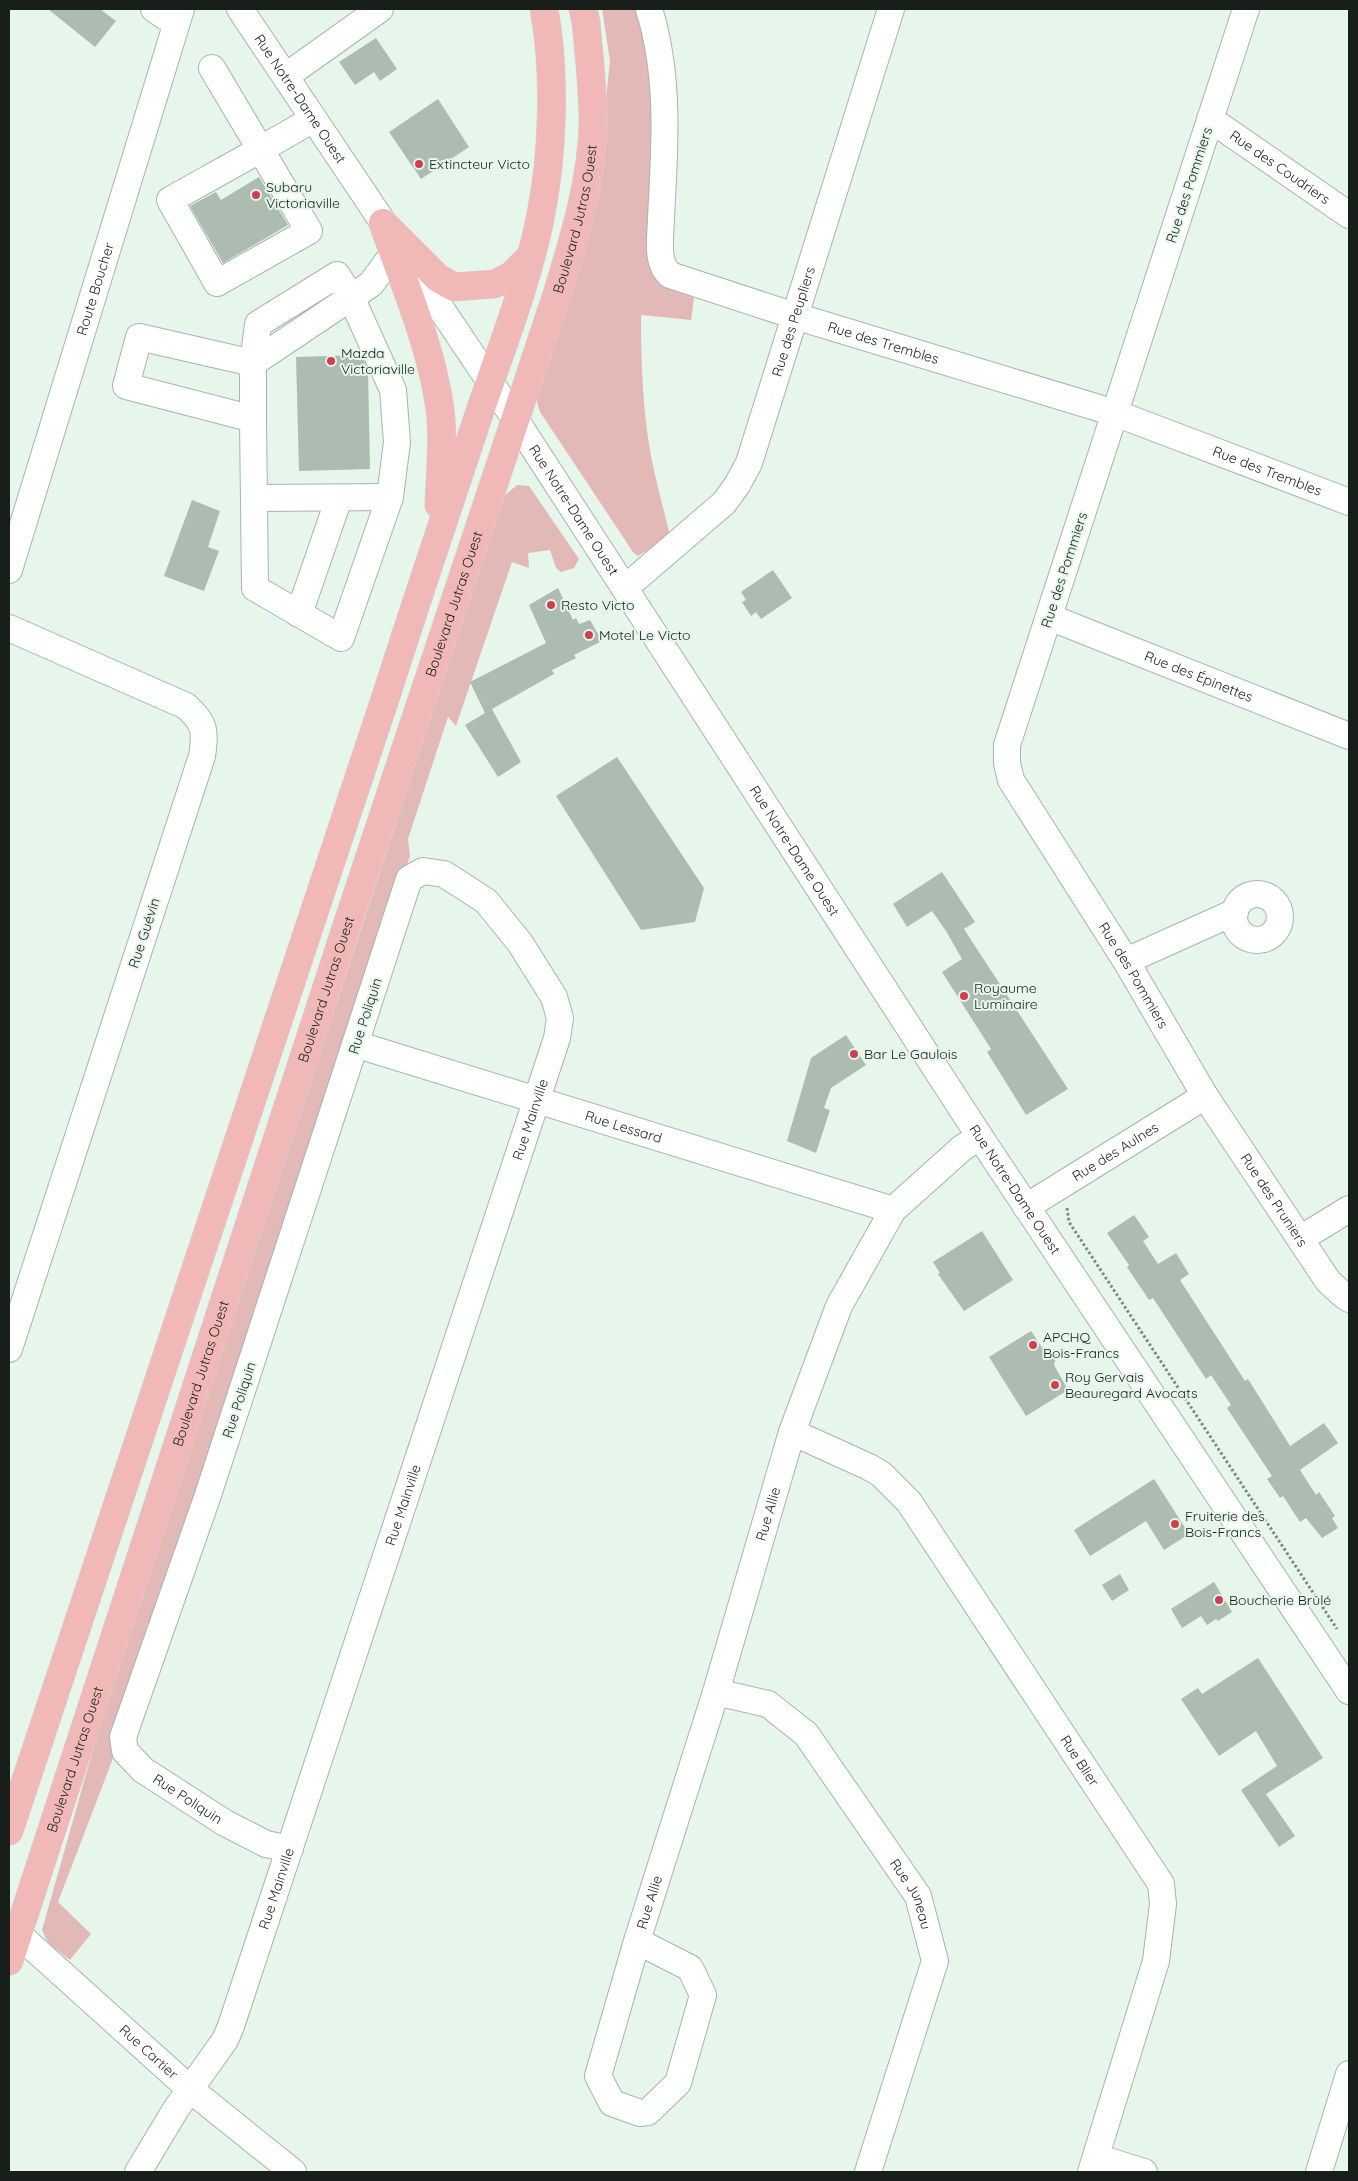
<svg xmlns="http://www.w3.org/2000/svg" width="1358" height="2181" font-family="Quicksand,sans-serif">
	<style>
		.green { fill: #e3b9b8 }
		.building { fill: #acbcb1 }
		.lines { fill: none; stroke-linecap: round; stroke-linejoin: round }
		.minor-casing { stroke: #a6b6ab; stroke-width: 28 }
		.major-casing { stroke: #d5d6d6; stroke-width: 29 }
		.path { stroke: #7c8780; stroke-width: 3; stroke-dasharray: 2.5 2.5; stroke-linecap: butt }
		.minor { stroke: #fff; stroke-width: 26 }
		.major { stroke: #f1b8b8; stroke-width: 28 }
		.poi-dot { fill: #cf3f4d; stroke: #e6f6eb; stroke-width: 2 }
		.labels { text-anchor: middle; dominant-baseline: central; stroke-width: 4; stroke-linejoin: round; paint-order: stroke }
		.street-label { font-size: 14px; fill: #181e1a; stroke: #e6f6eb }
		.poi-label { font-size: 14px; fill: #181e1a; stroke: #e6f6eb; text-anchor: start }
	</style>
	<rect width="100%" height="100%" fill="#e6f6eb"/>
	<g class="green">
		<path d="M602,9h36l11,59 23,220 22,10 -3,22 -50,-5c0,36 1,72 5,107 4,39 15,76 24,114l-32,20 -5,-4 -93,-140 -3,-10 -1,-13 65,-245 9,-83z"/>
		<polygon points="517,485 529,486 579,559 574,568 561,572 556,568 550,550 528,553 529,568 512,562 456,726 448,717 408,839 410,856 378,957 112,1761 58,1902 91,1934 70,1960 48,1943 42,1930 111,1686 504,496"/>
	</g>
	<g class="building">
		<polygon points="48,9 100,9 116,21 95,47"/>
		<polygon points="376,38 397,69 380,81 374,72 355,85 339,62"/>
		<polygon points="438,99 469,147 421,179 389,132"/>
		<polygon points="259,177 288,225 223,263 190,206 216,192 221,200"/>
		<polygon points="361,355 368,370 370,469 299,471 296,357"/>
		<polygon points="192,500 220,511 208,547 219,551 204,591 164,576"/>
		<polygon points="773,570 792,598 761,619 756,612 751,616 742,602 746,600 741,592"/>
		<polygon points="558,588 573,620 576,618 579,624 590,620 602,641 574,655 576,658 552,670 554,674 492,709 521,762 498,777 465,725 485,713 470,682 546,643 529,605"/>
		<polygon points="617,757 704,888 695,922 641,930 556,796"/>
		<polygon points="942,872 975,922 964,929 1068,1089 1026,1115 987,1052 991,1049 942,972 962,959 946,931 932,911 907,927 893,904"/>
		<polygon points="846,1035 866,1065 831,1088 824,1108 830,1110 816,1153 787,1141 811,1058"/>
		<polygon points="1134,1215 1149,1237 1143,1241 1158,1264 1176,1253 1189,1274 1180,1280 1245,1381 1248,1379 1290,1446 1324,1423 1338,1443 1300,1470 1316,1495 1319,1492 1335,1516 1332,1518 1338,1528 1322,1538 1306,1518 1300,1522 1283,1496 1280,1498 1267,1479 1272,1476 1227,1408 1231,1405 1211,1375 1206,1379 1153,1298 1149,1300 1127,1267 1129,1265 1107,1233"/>
		<polygon points="982,1231 1013,1280 964,1311 938,1274 940,1273 933,1262"/>
		<polygon points="1031,1331 1047,1355 1057,1354 1054,1365 1068,1390 1026,1416 989,1357"/>
		<polygon points="1154,1479 1189,1534 1164,1550 1146,1521 1090,1556 1074,1530"/>
		<polygon points="1120,1574 1129,1590 1112,1601 1102,1585"/>
		<polygon points="1214,1582 1232,1612 1218,1621 1216,1619 1207,1625 1201,1616 1182,1628 1171,1609"/>
		<polygon points="1258,1658 1323,1758 1266,1794 1295,1836 1279,1847 1241,1790 1277,1766 1256,1731 1219,1756 1181,1699 1198,1688 1202,1694"/>
	</g>
	<g class="lines">
		<g class="minor-casing">
			<g id="minor">
				<polyline points="154,9 176,24"/>
				<path id="s1" d="M240,9l275,410 465,718 369,554"/>
				<path id="s2" d="M649,9c21,67 16,139 12,208 0,18 -6,45 9,58l125,41 320,97 234,89"/>
				<path id="s3" d="M1246,9l-239,736v18l4,17 115,181 79,135 123,185 13,12 8,6"/>
				<path d="M212,68l97,163 -92,52 -47,-83c48,-27 96,-53 143,-81"/>
				<polyline points="286,76 380,9"/>
				<path id="s4" d="M1210,119l139,96"/>
				<polyline points="253,419 253,363 258,324 337,275 351,297 393,390 397,442 390,497 341,638 255,588 253,419 126,386 139,337 253,363 371,284 393,254"/>
				<polyline points="254,498 390,497"/>
				<path id="s5" d="M9,570l172,-561"/>
				<path id="s6" d="M625,588l99,-85 13,-18 12,-22 142,-454"/>
				<polyline points="299,614 339,498"/>
				<path id="s7" d="M1049,617l300,119"/>
				<path d="M9,628l177,78c19,17 20,25 16,50l-193,593"/>
				<circle cx="1257" cy="917" r="23"/>
				<polyline points="1126,961 1235,912"/>
				<path id="s8" d="M355,1044l538,166"/>
				<path id="s9" d="M1026,1207l179,-111"/>
				<polyline points="1300,1239 1349,1209"/>
				<path id="s10" d="M792,1432l77,35 12,7 28,28 252,382 2,20 -7,57 -65,211"/>
				<path id="s11" d="M716,1692l52,12 38,30 112,162 17,65 -67,211"/>
				<path id="s12" d="M9,1926l182,164 102,82"/>
				<path id="s13" d="M637,1941l53,27 13,27 -25,88 -30,29 -8,1 -28,-10 -14,-27 39,-135 79,-249 76,-260 47,-126 54,-96 69,-62 18,-11"/>
				<polyline points="1096,2157 1144,2172"/>
				<path id="s14" d="M138,2172l38,-63 49,-69 6,-14 326,-988 3,-20 -6,-21 -34,-54 -34,-42 -42,-27 -21,-3 -14,8 -201,616 -85,242 2,14 18,19 82,53 41,21 24,5"/>
				<polyline points="1319,2172 1349,2074"/>
			</g>
		</g>
		<g class="major-casing">
			<g id="major">
				<path d="M383,223c21,61 48,122 57,186 4,32 0,64 -1,96"/>
				<polyline points="388,228 438,278 454,287 494,284 511,276 530,257"/>
				<path d="M9,1831c128,-378 255,-757 378,-1138 29,-91 60,-182 90,-273 22,-66 49,-132 63,-201 13,-63 16,-147 4,-210"/>
				<path id="s15" d="M9,1961l339,-1039 209,-628c17,-56 35,-113 36,-172 0,-33 -4,-67 -7,-100l-3,-13"/>
			</g>
		</g>
		<polyline class="path" points="1067,1208 1069,1222 1337,1629"/>
		<use href="#minor" class="minor"/>
		<use href="#major" class="major"/>
	</g>
	<g class="poi-dot">
		<circle cx="419" cy="164" r="5"/>
		<circle cx="256" cy="195" r="5"/>
		<circle cx="331" cy="361" r="5"/>
		<circle cx="551" cy="605" r="5"/>
		<circle cx="589" cy="635" r="5"/>
		<circle cx="964" cy="996" r="5"/>
		<circle cx="854" cy="1054" r="5"/>
		<circle cx="1033" cy="1345" r="5"/>
		<circle cx="1055" cy="1385" r="5"/>
		<circle cx="1175" cy="1524" r="5"/>
		<circle cx="1219" cy="1600" r="5"/>
	</g>
	<g class="labels">
		<g class="street-label">
			<text stroke="none"><textPath href="#s1" startOffset="108">Rue Notre-Dame Ouest</textPath></text>
			<text stroke="none"><textPath href="#s4" startOffset="85">Rue des Coudriers</textPath></text>
			<text transform="translate(1189 185) rotate(-72)">Rue des Pommiers</text>
			<text stroke="none"><textPath href="#s15" startOffset="1832">Boulevard Jutras Ouest</textPath></text>
			<text stroke="none"><textPath href="#s5" startOffset="294">Route Boucher</textPath></text>
			<text stroke="none"><textPath href="#s6" startOffset="326">Rue des Peupliers</textPath></text>
			<text stroke="none"><textPath href="#s2" startOffset="494">Rue des Trembles</textPath></text>
			<text stroke="none"><textPath href="#s2" startOffset="899">Rue des Trembles</textPath></text>
			<text stroke="none"><textPath href="#s1" startOffset="602">Rue Notre-Dame Ouest</textPath></text>
			<text transform="translate(1064 570) rotate(-72)">Rue des Pommiers</text>
			<text stroke="none"><textPath href="#s15" startOffset="1428">Boulevard Jutras Ouest</textPath></text>
			<text stroke="none"><textPath href="#s7" startOffset="161">Rue des Épinettes</textPath></text>
			<text stroke="none"><textPath href="#s1" startOffset="1008">Rue Notre-Dame Ouest</textPath></text>
			<text transform="translate(144 933) rotate(-72)">Rue Guévin</text>
			<text stroke="none"><textPath href="#s3" startOffset="1040">Rue des Pommiers</textPath></text>
			<text stroke="none"><textPath href="#s15" startOffset="1022">Boulevard Jutras Ouest</textPath></text>
			<text transform="translate(365 1016) rotate(-72)">Rue Poliquin</text>
			<text stroke="none"><textPath href="#s14" startOffset="1128">Rue Mainville</textPath></text>
			<text stroke="none"><textPath href="#s8" startOffset="281">Rue Lessard</textPath></text>
			<text stroke="none"><textPath href="#s9" startOffset="105">Rue des Aulnes</textPath></text>
			<text stroke="none"><textPath href="#s1" startOffset="1412">Rue Notre-Dame Ouest</textPath></text>
			<text stroke="none"><textPath href="#s3" startOffset="1305">Rue des Pruniers</textPath></text>
			<text stroke="none"><textPath href="#s15" startOffset="618">Boulevard Jutras Ouest</textPath></text>
			<text transform="translate(239 1400) rotate(-72)">Rue Poliquin</text>
			<text stroke="none"><textPath href="#s14" startOffset="722">Rue Mainville</textPath></text>
			<text stroke="none"><textPath href="#s13" startOffset="878">Rue Allie</textPath></text>
			<text stroke="none"><textPath href="#s15" startOffset="212">Boulevard Jutras Ouest</textPath></text>
			<text stroke="none"><textPath href="#s10" startOffset="448">Rue Blier</textPath></text>
			<text stroke="none"><textPath href="#s14" startOffset="2459">Rue Poliquin</textPath></text>
			<text stroke="none"><textPath href="#s14" startOffset="318">Rue Mainville</textPath></text>
			<text stroke="none"><textPath href="#s11" startOffset="294">Rue Juneau</textPath></text>
			<text stroke="none"><textPath href="#s13" startOffset="472">Rue Allie</textPath></text>
			<text stroke="none"><textPath href="#s12" startOffset="188">Rue Cartier</textPath></text>
		</g>
		<g class="poi-label">
			<text x="429" y="164">Extincteur Victo</text>
			<text x="266" y="187">Subaru<tspan x="266" dy="16">Victoriaville</tspan></text>
			<text x="341" y="353">Mazda<tspan x="341" dy="16">Victoriaville</tspan></text>
			<text x="561" y="605">Resto Victo</text>
			<text x="599" y="635">Motel Le Victo</text>
			<text x="974" y="988">Royaume<tspan x="974" dy="16">Luminaire</tspan></text>
			<text x="864" y="1054">Bar Le Gaulois</text>
			<text x="1043" y="1337">APCHQ<tspan x="1043" dy="16">Bois-Francs</tspan></text>
			<text x="1065" y="1377">Roy Gervais<tspan x="1065" dy="16">Beauregard Avocats</tspan></text>
			<text x="1185" y="1516">Fruiterie des<tspan x="1185" dy="16">Bois-Francs</tspan></text>
			<text x="1229" y="1600">Boucherie Brûlé</text>
		</g>
	</g>
	<rect width="1358" height="2181" fill="none" stroke="#181e1a" stroke-width="20"/>
</svg>
